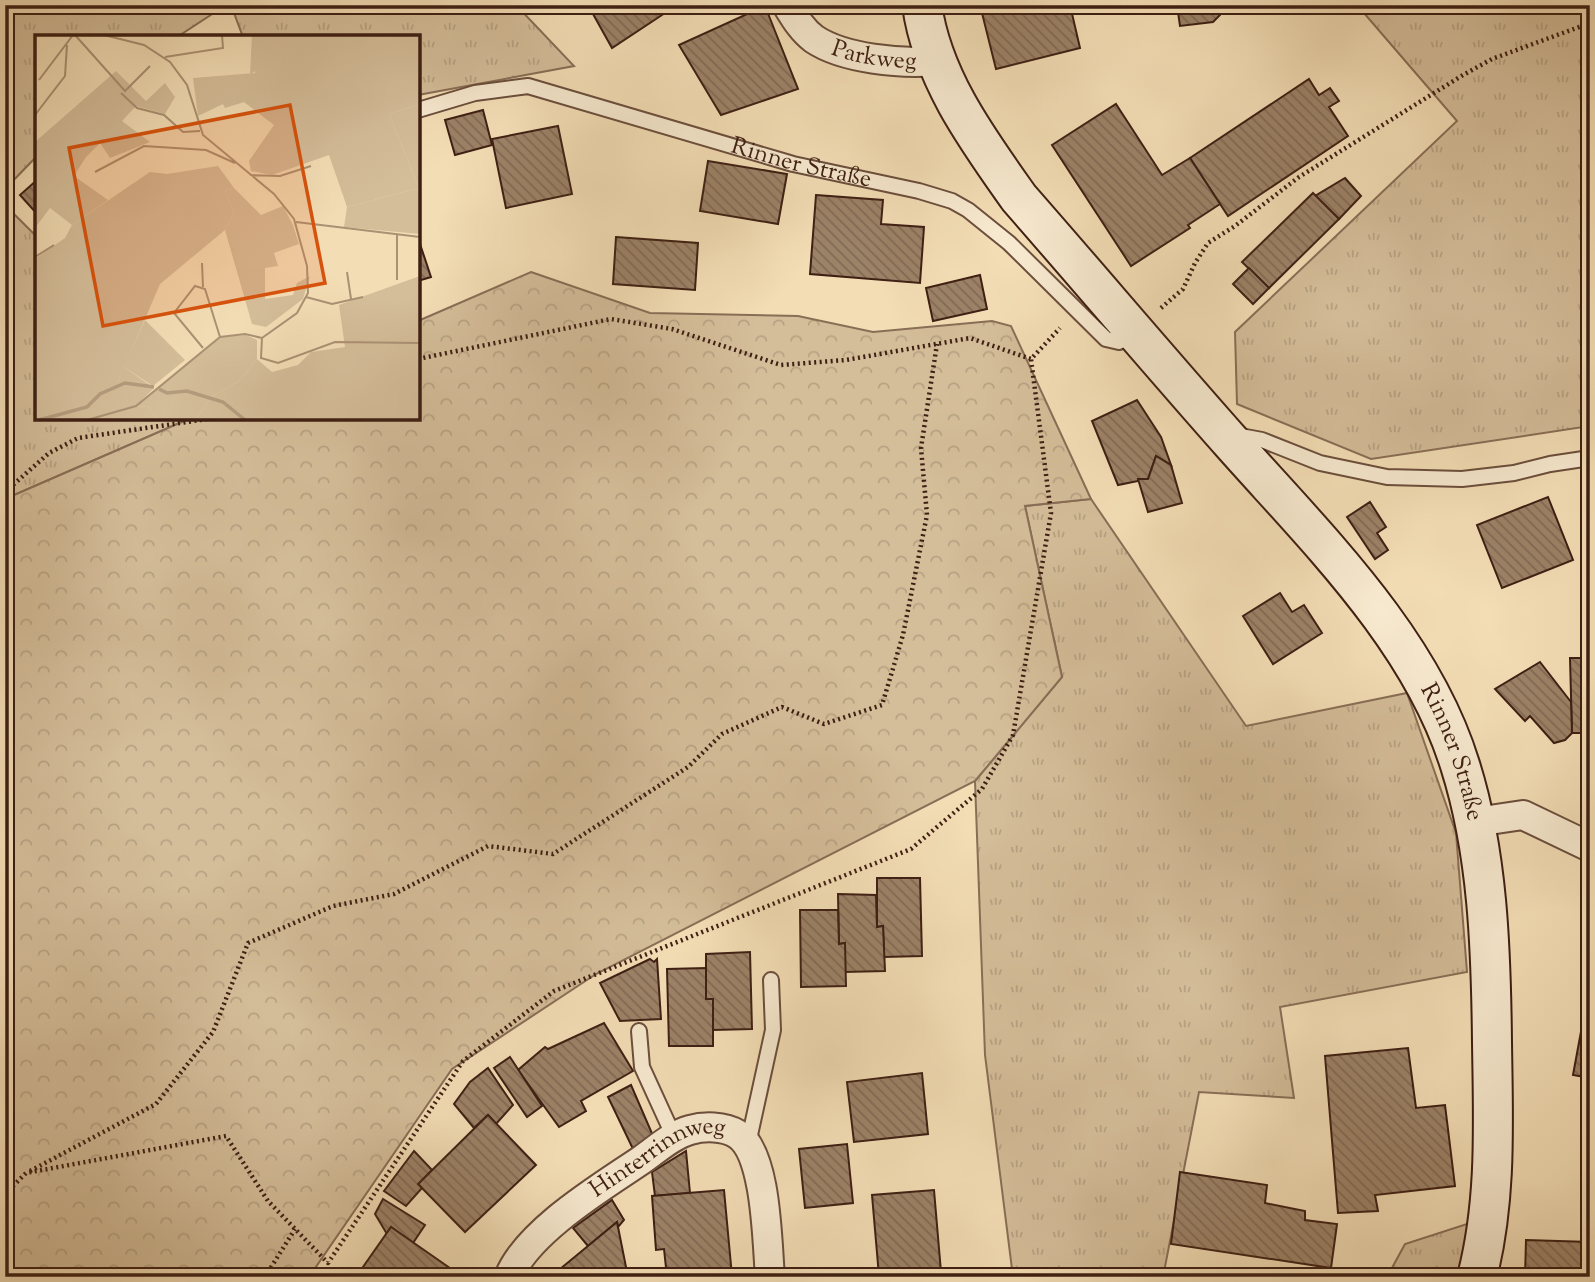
<svg xmlns="http://www.w3.org/2000/svg" width="1595" height="1282" font-family="'Sorts Mill Goudy',serif">
	<style>
		.grass { fill: url(#grass-tufts); stroke: #896e56; stroke-width: 2 }
		.forest { fill: url(#forest-crowns); stroke: #896e56; stroke-width: 2 }
		.building { fill: url(#building-back-hatch); stroke: #3e1f13; stroke-width: 2 }
		.lines { fill: none; stroke-linecap: round; stroke-linejoin: round }
		.service-casing { stroke: #6b4e3c; stroke-width: 18 }
		.minor-casing { stroke: #6b4e3c; stroke-width: 32 }
		.secondary-casing { stroke: #3e1f13; stroke-width: 42 }
		.path { stroke: #3e1f13; stroke-width: 4.5; stroke-dasharray: 2 3.5; stroke-linecap: butt }
		.service { stroke: #f7e9cf; stroke-width: 14 }
		.minor { stroke: #f7e9cf; stroke-width: 28 }
		.secondary { stroke: #f7e9cf; stroke-width: 38 }
		.labels { text-anchor: middle; dominant-baseline: central; stroke-width: 5; stroke-linejoin: round; paint-order: stroke }
		.street-label { font-size: 24px; fill: #3e1f13; stroke: #f7e9cf }
		.inset-river { fill: none; stroke: #b59c7e; stroke-width: 3.5 }
		.inset-road { fill: none; stroke: #ab9174; stroke-width: 2 }
		.view { fill: #d7530d; fill-opacity: 0.15; stroke: #d7530d; stroke-width: 3.5 }
		.inset-edge { fill: none; stroke: #3e1f13; stroke-width: 3.5 }
	</style>
	<defs>
		<pattern id="grass-tufts" width="24" height="20" patternUnits="userSpaceOnUse" patternTransform="scale(1.75)"><rect width="24" height="20" fill="#d4bd99"/><path d="M3 7l-1-3M5 7V3M7 7l1-3M15 17l-1-3M17 17v-4M19 17l1-3" fill="none" stroke="#b7a283"/></pattern>
		<pattern id="forest-crowns" width="20" height="18" patternUnits="userSpaceOnUse" patternTransform="scale(1.75)"><rect width="20" height="18" fill="#d4bd99"/><path d="M2 6a3 3 0 1 1 6 0M12 15a3 3 0 1 1 6 0" fill="none" stroke="#b7a283"/></pattern>
		<pattern id="building-back-hatch" width="6" height="6" patternUnits="userSpaceOnUse" patternTransform="scale(1.75)"><rect width="6" height="6" fill="#9c8267"/><path d="M-1 5l2 2M0 0l6 6M5-1l2 2" fill="none" stroke="#816a54"/></pattern>
	</defs>
	<rect width="100%" height="100%" fill="#f3ddb5"/>
	<filter id="stains"><feTurbulence type="fractalNoise" baseFrequency=".00286" numOctaves="4"/><feColorMatrix values="0 0 0 0 .2 0 0 0 0 .09 0 0 0 0 .02 0 0 0 .5 -.17"/></filter>
	<radialGradient id="worn" r=".72"><stop offset=".6" stop-color="#630" stop-opacity="0"/><stop offset="1" stop-color="#630" stop-opacity=".3"/></radialGradient>
	<g class="grass">
		<polygon points="5,5 226,5 177,37 37,37 37,156 5,189"/>
		<polygon points="231,5 516,5 574,66 418,95 418,37 243,37"/>
		<polygon points="1357,5 1590,5 1590,426 1371,459 1237,404 1235,332 1457,121"/>
		<polygon points="5,205 37,237 37,418 191,418 5,499"/>
		<polygon points="1091,499 1246,726 1407,693 1456,833 1467,972 1280,1007 1294,1098 1199,1092 1163,1277 1013,1277 985,1055 975,781 1062,677 1025,506"/>
		<polygon points="1504,1212 1485,1277 1387,1277 1405,1244"/>
	</g>
	<polygon class="forest" points="531,272 650,313 798,316 873,332 992,321 1011,326 1091,499 1025,506 1062,677 975,781 596,974 452,1069 309,1277 5,1277 5,499 191,418 418,418 418,321"/>
	<g class="building">
		<polygon points="588,5 677,5 612,48"/>
		<polygon points="980,5 1070,5 1080,48 996,69"/>
		<polygon points="1177,5 1219,5 1220,15 1213,22 1180,26"/>
		<polygon points="765,6 798,89 721,115 679,45"/>
		<polygon points="1309,79 1319,95 1330,88 1339,101 1329,107 1348,136 1228,216 1190,158"/>
		<polygon points="1116,104 1162,175 1190,158 1220,204 1188,225 1190,228 1131,266 1052,145"/>
		<polygon points="483,110 492,145 455,155 445,120"/>
		<polygon points="558,126 572,194 506,208 492,139"/>
		<polygon points="708,161 787,174 778,224 700,211"/>
		<polygon points="1345,178 1361,196 1339,219 1315,196"/>
		<polygon points="37,180 37,214 20,195"/>
		<polygon points="1313,193 1339,219 1269,288 1242,262"/>
		<polygon points="816,195 883,200 881,224 924,227 920,283 810,274"/>
		<polygon points="616,237 698,243 695,290 613,284"/>
		<polygon points="418,238 431,277 418,281"/>
		<polygon points="1249,268 1269,288 1253,304 1233,284"/>
		<polygon points="980,275 987,309 933,321 926,288"/>
		<polygon points="1137,400 1161,437 1171,465 1156,456 1148,479 1118,485 1092,421"/>
		<polygon points="1156,456 1171,465 1182,503 1148,512 1138,479 1148,479"/>
		<polygon points="1548,497 1573,560 1502,588 1477,525"/>
		<polygon points="1370,502 1386,527 1377,533 1388,550 1375,559 1347,517"/>
		<polygon points="1280,593 1292,612 1304,605 1322,633 1273,664 1243,616"/>
		<polygon points="1570,658 1590,658 1590,733 1572,733"/>
		<polygon points="1540,662 1571,702 1572,733 1565,740 1554,743 1530,716 1525,721 1495,689"/>
		<polygon points="877,878 920,878 922,956 884,957 883,926 877,927"/>
		<polygon points="838,894 876,895 877,927 883,926 885,971 845,972 845,943 839,944"/>
		<polygon points="800,910 838,910 839,944 845,943 846,986 801,987"/>
		<polygon points="750,952 752,1029 713,1030 713,999 706,999 706,954"/>
		<polygon points="650,959 654,962 657,959 661,1019 620,1021 600,983"/>
		<polygon points="706,968 706,999 713,999 713,1046 669,1046 667,969"/>
		<polygon points="1587,999 1590,1000 1590,1078 1573,1075"/>
		<polygon points="604,1023 633,1071 581,1101 586,1111 559,1127 518,1070 545,1047 548,1049"/>
		<polygon points="1408,1048 1416,1108 1445,1105 1455,1186 1375,1195 1378,1211 1338,1213 1325,1056"/>
		<polygon points="510,1057 542,1106 527,1117 494,1068"/>
		<polygon points="488,1068 513,1105 496,1124 488,1115 474,1128 454,1104 470,1082"/>
		<polygon points="922,1073 928,1134 854,1142 847,1082"/>
		<polygon points="631,1085 654,1138 634,1151 608,1097"/>
		<polygon points="488,1115 536,1165 465,1232 418,1184"/>
		<polygon points="847,1144 853,1203 805,1208 799,1149"/>
		<polygon points="414,1151 432,1170 418,1184 422,1188 406,1206 384,1191"/>
		<polygon points="686,1151 690,1193 655,1196 652,1172"/>
		<polygon points="1180,1172 1267,1185 1265,1203 1305,1211 1305,1220 1337,1224 1331,1268 1171,1244"/>
		<polygon points="724,1190 732,1276 667,1277 664,1249 656,1250 652,1196"/>
		<polygon points="934,1190 941,1272 879,1276 872,1195"/>
		<polygon points="383,1199 425,1225 413,1243 391,1227 387,1234 375,1214"/>
		<polygon points="612,1200 624,1220 618,1227 617,1222 588,1246 573,1228"/>
		<polygon points="617,1222 628,1277 555,1277 554,1274"/>
		<polygon points="391,1227 457,1273 455,1277 356,1277"/>
		<polygon points="1526,1240 1590,1242 1590,1277 1525,1277"/>
	</g>
	<g class="lines">
		<g class="service-casing">
			<g id="service">
				<path id="s1" d="M418,110l57,-17 53,-7 265,78 126,27 33,10 16,9 41,33 97,96 13,3 13,-10"/>
				<polyline points="1235,435 1262,440 1320,463 1387,477 1462,479 1514,473 1550,464 1590,458"/>
				<polyline points="639,1031 642,1067 674,1137"/>
				<polyline points="748,1144 773,1030 771,980"/>
			</g>
		</g>
		<g class="minor-casing">
			<g id="minor">
				<path id="s2" d="M787,5c8,13 15,25 27,34 30,20 87,25 122,22"/>
				<polyline points="1476,822 1523,815 1590,847"/>
				<path id="s3" d="M509,1277c18,-45 91,-89 131,-116 16,-11 32,-26 50,-31 14,-4 34,-4 47,4 30,19 30,109 33,143"/>
			</g>
		</g>
		<g class="secondary-casing">
			<g id="secondary">
				<path id="s4" d="M922,5c10,73 56,135 97,193 71,81 141,164 212,244 85,96 190,197 229,323 28,88 31,184 32,277 1,78 5,158 -15,235"/>
			</g>
		</g>
		<g class="path">
			<polyline points="1161,308 1183,289 1195,263 1208,243 1235,226 1299,177 1463,75 1492,59 1590,23"/>
			<polyline points="418,359 611,319 672,329 781,365 846,360 970,338 1031,359 1060,328"/>
			<polyline points="5,492 49,453 78,438 214,418"/>
			<polyline points="30,1171 156,1104 213,1032 248,943 333,906 394,894 488,846 553,854 688,767 722,734 782,707 824,724 882,705 903,635 927,515 921,448 937,344"/>
			<polyline points="5,1194 26,1173 226,1136 268,1201 328,1263 463,1061 554,991 911,849 982,789 1013,735 1051,513 1031,359"/>
			<polyline points="265,1277 295,1229"/>
		</g>
		<use href="#service" class="service"/>
		<use href="#minor" class="minor"/>
		<use href="#secondary" class="secondary"/>
	</g>
	<g class="labels">
		<g class="street-label">
			<text stroke="none"><textPath href="#s2" startOffset="107">Parkweg</textPath></text>
			<text stroke="none"><textPath href="#s1" startOffset="397">Rinner Straße</textPath></text>
			<text stroke="none"><textPath href="#s4" startOffset="926">Rinner Straße</textPath></text>
			<text stroke="none"><textPath href="#s3" startOffset="196">Hinterrinnweg</textPath></text>
		</g>
	</g>
	<g transform="translate(35 35)">
		<rect width="385" height="385" fill="#f3ddb5"/>
		<path d="M231,0h154v69l-31,10 30,74 -72,19 -18,-52 -57,20 -21,-4 -2,-10 25,-36 -30,-23 -19,6 -2,-4 -25,12 -5,-38 62,-5zM81,36l30,30 19,-18 10,14 -10,17 -29,-8 -14,15 28,21 -40,16 -10,-15 -14,14 -12,19 34,24 -36,25 -22,-17 -15,20v-86zM199,153l27,27 22,-9 10,19 6,19 -25,9 4,13 -13,2v31l28,-4 4,-12 13,-7 -7,23 -37,28 -14,-3 -27,-94 9,-17 -9,-22zM110,285l40,40 -32,26 -29,-19zM211,300l11,5v19l-18,22 -28,16 -16,23h-37l-10,-13 -12,-1 84,-69z" fill="#d4bd99"/>
		<path d="M217,0h14l-8,35 -8,4zM385,69v130l-76,-7 3,-20 72,-19 -30,-74zM183,131l16,22 -9,3 9,22 -9,17 -65,54 -42,98 18,24 12,1 10,13h-123v-161l30,-21 7,-13 78,-53 17,2zM385,241v144h-225l16,-23 28,-16 18,-22 15,13 26,-7 13,-13 34,-5 -6,-42z" fill="#d4bd99"/>
		<path d="M89,332l30,21 -18,18 -36,7 -9,-17 27,-14z" fill="#d4bd99"/>
		<path class="inset-river" d="M124,354l8,4 20,-2 36,11 22,18M4,385l48,-13 13,-13 25,-11 29,4"/>
		<path class="inset-road" d="M40,0l50,56 25,-25M69,0l40,10 26,17 17,23 16,50 71,59 20,25 13,47 1,27 -11,20 -35,25 -1,20 17,5 57,-21 85,1M130,22l58,-9 -1,-13M4,45l34,-45M86,58l16,15 27,7 19,17 17,-1M0,80l30,-39 2,-31M60,137l49,-26 62,4 29,13M215,140l30,1 31,-10M261,187l124,15M0,222l19,-12M167,228l1,24M312,237l4,27M362,245v-45M271,262l26,7 31,-7M168,313l-29,-35 21,-27 10,3 15,48M52,385l49,-14 84,-69 25,-3 17,4"/>
		<path class="view" d="M255,70l35,178 -222,43 -34,-178z"/>
		<rect width="385" height="385" class="inset-edge"/>
	</g>
	<rect width="1595" height="1282" fill="none" stroke="#f3ddb5" stroke-width="28"/>
	<rect x="7" y="7" width="1581" height="1268" fill="none" stroke="#3e1f13" stroke-width="3.5"/>
	<rect x="14" y="14" width="1567" height="1254" fill="none" stroke="#3e1f13" stroke-width="2"/>
	<rect width="100%" height="100%" filter="url(#stains)"/>
	<rect width="100%" height="100%" fill="url(#worn)"/>
</svg>
